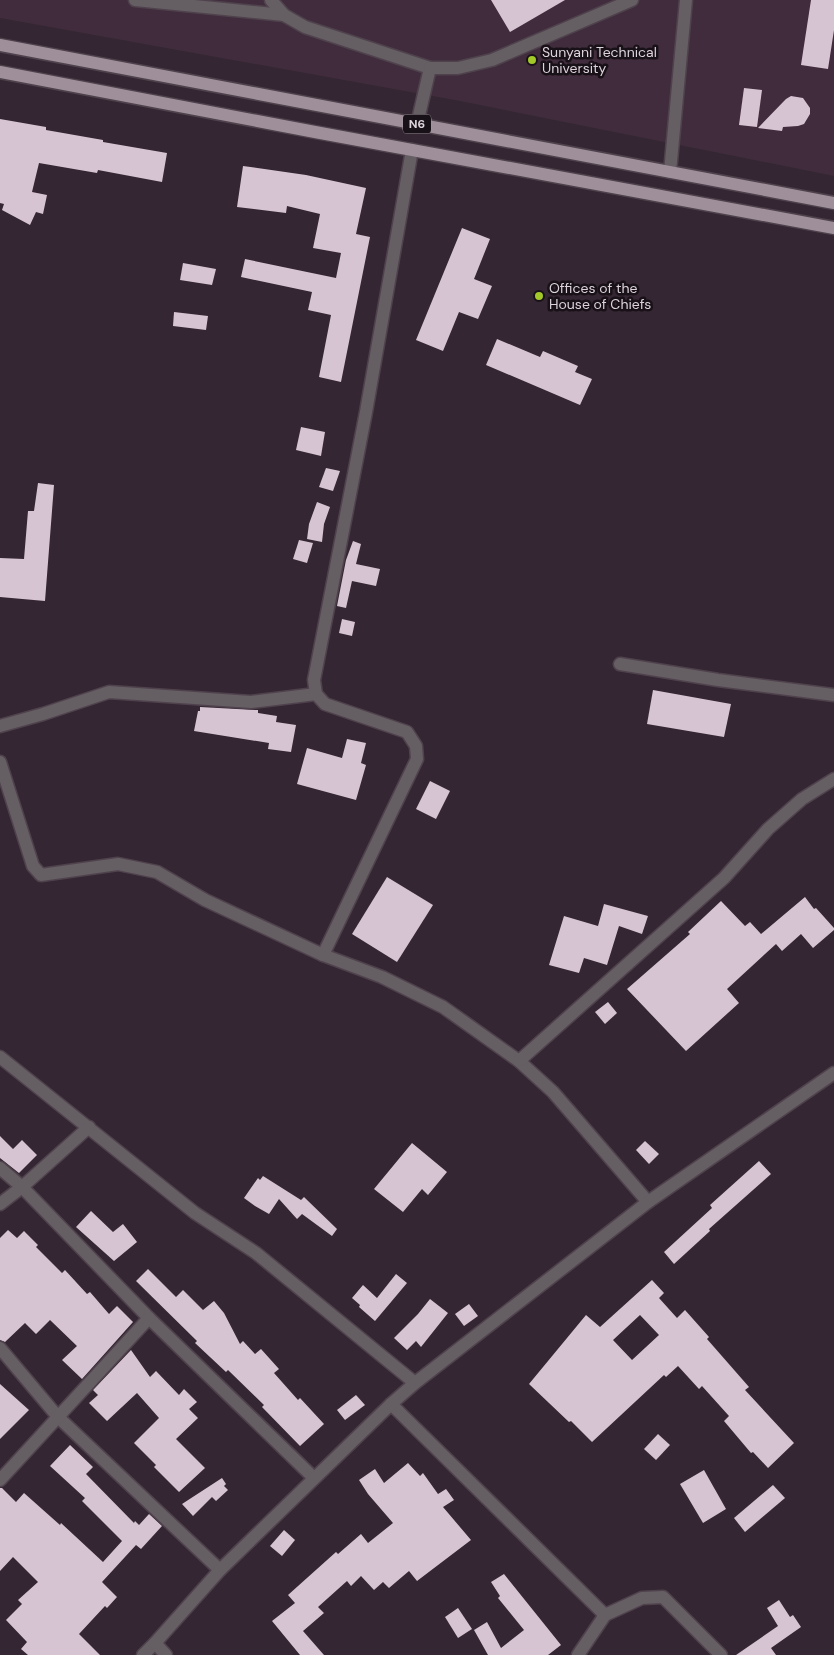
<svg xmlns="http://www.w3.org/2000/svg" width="834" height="1655" font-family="'DM Sans',sans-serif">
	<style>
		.built { fill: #402c3c }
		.building { fill: #d7c4d3; fill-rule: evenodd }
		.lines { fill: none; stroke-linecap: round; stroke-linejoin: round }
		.street-casing { stroke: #4f424d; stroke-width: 15 }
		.primary-casing { stroke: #4f424d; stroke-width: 15 }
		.street { stroke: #655e63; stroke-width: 12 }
		.primary { stroke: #9e8f9b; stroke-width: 12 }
		.poi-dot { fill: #a2c928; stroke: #181117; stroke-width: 2 }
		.labels { text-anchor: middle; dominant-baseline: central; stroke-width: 5; stroke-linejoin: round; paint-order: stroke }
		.shield { fill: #181117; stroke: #a299a0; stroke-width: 1 }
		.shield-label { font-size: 12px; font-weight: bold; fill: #ddd3db }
		.poi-label { font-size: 14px; fill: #ddd3db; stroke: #181117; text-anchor: start }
	</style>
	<rect width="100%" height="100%" fill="#342632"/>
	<polygon class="built" points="0,0 834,0 834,176 460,101 0,18"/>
	<g class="building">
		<polygon points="491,0 565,0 510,32"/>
		<polygon points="811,0 834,0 834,30 828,69 801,65"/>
		<polygon points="744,88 762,90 757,127 739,125"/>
		<polygon points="791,96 803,98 810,108 810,114 804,124 798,126 783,127 782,131 758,128 786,99"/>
		<polygon points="0,119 46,127 46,130 103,140 103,142 167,153 162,182 98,170 97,173 39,163 32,192 47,195 43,214 36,212 30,225 2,210 4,204 0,203"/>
		<polygon points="243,166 306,175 366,188 356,234 370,237 341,382 319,377 331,315 308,310 312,292 241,277 245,259 336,278 341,253 313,248 320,214 287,206 286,213 237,207"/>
		<polygon points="462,228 490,239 474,279 492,286 478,319 459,312 443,351 416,340"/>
		<polygon points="183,263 216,269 212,285 180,280"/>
		<polygon points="174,312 208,316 206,330 173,326"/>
		<polygon points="497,339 540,357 543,351 578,366 575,372 592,379 580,405 486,365"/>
		<polygon points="301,427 325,432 321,456 296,450"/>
		<polygon points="326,468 340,471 333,491 319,487"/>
		<polygon points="38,483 54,485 45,601 0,597 0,558 24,559 28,511 34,511"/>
		<polygon points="317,502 330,507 324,524 322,542 307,539 309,524"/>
		<polygon points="299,540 313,543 307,563 293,559"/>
		<polygon points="353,541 361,544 356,564 380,569 376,586 352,581 346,608 337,606 346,560"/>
		<polygon points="342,619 355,622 352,636 339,633"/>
		<polygon points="653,690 731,704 724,737 647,724"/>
		<polygon points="200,707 255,710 258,710 258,713 277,716 276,722 296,725 291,752 268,749 269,743 194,731 198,711 200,711"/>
		<polygon points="347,739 366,743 361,763 366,765 356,800 297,784 307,748 342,758"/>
		<polygon points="430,781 450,791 436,819 416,809"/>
		<polygon points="387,877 433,905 397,962 352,934"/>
		<polygon points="805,897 814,909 816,908 834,928 834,930 813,948 801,934 782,951 776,944 727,989 739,1003 686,1051 627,989 690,934 688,932 721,901 745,926 750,922 761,934"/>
		<polygon points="604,904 648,916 642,934 619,926 607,965 584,958 579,973 549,965 564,916 598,926"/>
		<polygon points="608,1002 617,1013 605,1024 595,1012"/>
		<polygon points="0,1136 13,1149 22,1140 37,1155 19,1173 0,1158"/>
		<polygon points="645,1141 659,1154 649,1164 636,1150"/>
		<polygon points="412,1143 447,1172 428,1195 422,1189 403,1212 374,1189"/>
		<polygon points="759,1161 771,1174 709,1229 710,1231 674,1264 664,1252 712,1208 710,1205"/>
		<polygon points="263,1176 301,1200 304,1197 337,1229 332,1236 302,1214 297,1219 279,1199 269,1214 255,1206 244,1198 258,1178 260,1180"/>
		<polygon points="91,1211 113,1232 123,1224 137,1242 114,1261 76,1227"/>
		<polygon points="8,1230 17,1238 24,1231 38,1245 36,1247 62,1273 65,1270 87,1294 90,1292 109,1314 117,1306 133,1322 82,1379 62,1360 77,1346 50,1320 36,1334 25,1323 5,1342 0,1340 0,1238"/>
		<polygon points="148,1269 176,1297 183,1290 203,1310 214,1301 224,1313 240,1344 243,1341 255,1354 261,1349 279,1369 274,1373 298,1400 300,1398 324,1424 300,1446 262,1407 264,1405 228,1370 226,1372 195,1343 197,1341 136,1281"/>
		<polygon points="396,1274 407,1283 375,1321 359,1307 360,1305 352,1298 363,1285 377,1298"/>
		<path d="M652,1280l12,13 -5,5 18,20 8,-8 24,27 -2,2 42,48 -4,3 49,53 -26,25 -15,-16 -2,1 -27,-32 5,-5 -27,-30 -3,3 -21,-23 -12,11 -2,-2 -72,67 -21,-21 -2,1 -40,-38 57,-69 14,12zM640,1315l19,20 -27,25 -19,-20z"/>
		<polygon points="430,1299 448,1313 421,1347 416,1341 407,1350 394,1338 418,1314"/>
		<polygon points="469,1304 478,1316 464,1326 455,1314"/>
		<polygon points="131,1350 150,1377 156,1371 179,1395 184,1389 197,1402 189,1409 198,1418 176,1439 205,1468 179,1492 154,1467 156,1465 134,1443 159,1418 137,1393 107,1421 89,1403 98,1395 93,1390"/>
		<polygon points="0,1384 29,1410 0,1439"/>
		<polygon points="356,1395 365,1405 345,1420 337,1410"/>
		<polygon points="658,1434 670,1445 656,1460 644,1449"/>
		<polygon points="70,1445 93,1467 86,1474 134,1523 135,1521 139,1525 149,1514 162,1526 141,1549 136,1545 102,1582 117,1597 107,1608 105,1606 79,1634 100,1655 28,1655 21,1649 27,1642 6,1620 22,1604 18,1600 38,1582 13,1557 0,1571 0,1488 2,1488 16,1502 24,1493 60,1525 61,1523 103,1562 122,1541 82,1501 85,1498 50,1466"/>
		<polygon points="408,1463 420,1476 423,1473 438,1494 446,1489 454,1500 443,1507 471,1540 417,1581 409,1571 389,1588 383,1582 374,1590 361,1576 351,1586 347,1581 318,1607 324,1613 303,1631 324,1655 300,1655 272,1621 295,1603 288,1595 336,1552 338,1554 361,1534 368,1543 393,1523 368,1494 359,1480 375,1469 384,1483"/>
		<polygon points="704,1470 726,1509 703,1523 680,1484"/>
		<polygon points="222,1478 226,1484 224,1486 228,1490 216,1501 212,1497 193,1516 182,1504"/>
		<polygon points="773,1485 785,1498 745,1532 734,1518"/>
		<polygon points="284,1530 295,1540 282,1556 270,1546"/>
		<polygon points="504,1574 561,1645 548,1655 488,1655 474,1630 487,1622 501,1648 524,1630 498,1598 500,1596 491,1582"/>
		<polygon points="779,1600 790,1617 793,1615 801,1627 771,1648 776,1655 736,1655 778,1626 767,1608"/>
		<polygon points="458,1608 472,1629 458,1638 445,1617"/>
	</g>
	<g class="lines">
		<g class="street-casing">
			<g id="street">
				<polyline points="135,0 284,15"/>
				<polyline points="271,0 284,15 305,27 430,68 417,124"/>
				<polyline points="430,68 458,68 492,60 632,0"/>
				<polyline points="670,172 686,0"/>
				<polyline points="620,664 718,680 834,695"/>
				<polyline points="0,726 43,714 109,692 251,702 316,694"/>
				<polyline points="0,762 33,866 41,875 118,864 157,872 205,900 323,955 382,977 443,1007 519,1061 553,1092 648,1202"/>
				<polyline points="323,955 417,759 416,746 407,732 325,704 316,694 314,680 366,412 412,150"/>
				<polyline points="0,1057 195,1213 256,1253 415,1383"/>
				<polyline points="519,1061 724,878 768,829 802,799 834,779"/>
				<polyline points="0,1168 22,1187 149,1318 314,1478"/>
				<polyline points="0,1204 22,1187 89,1127"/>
				<polyline points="0,1348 58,1417 220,1570"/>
				<polyline points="391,1404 605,1615 642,1598 663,1597 721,1655"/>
				<polyline points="0,1480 149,1318"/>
				<polyline points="143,1655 155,1643"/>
				<polyline points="166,1655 155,1643 220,1570 391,1404 415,1383 648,1202 834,1073"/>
				<polyline points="578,1655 605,1615"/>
			</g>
		</g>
		<g class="primary-casing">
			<g id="primary">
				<polyline points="0,45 834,203"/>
				<polyline points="0,72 315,132 834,228"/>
			</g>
		</g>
		<use href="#street" class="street"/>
		<use href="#primary" class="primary"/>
	</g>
	<g class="poi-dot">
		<circle cx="532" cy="60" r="5"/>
		<circle cx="539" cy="296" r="5"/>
	</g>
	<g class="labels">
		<rect class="shield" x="403" y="114.5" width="28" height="19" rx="4"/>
		<g class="shield-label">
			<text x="417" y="124">N6</text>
		</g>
		<g class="poi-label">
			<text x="542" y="52">Sunyani Technical<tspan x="542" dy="16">University</tspan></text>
			<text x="549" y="288">Offices of the<tspan x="549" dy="16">House of Chiefs</tspan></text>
		</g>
	</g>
</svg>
